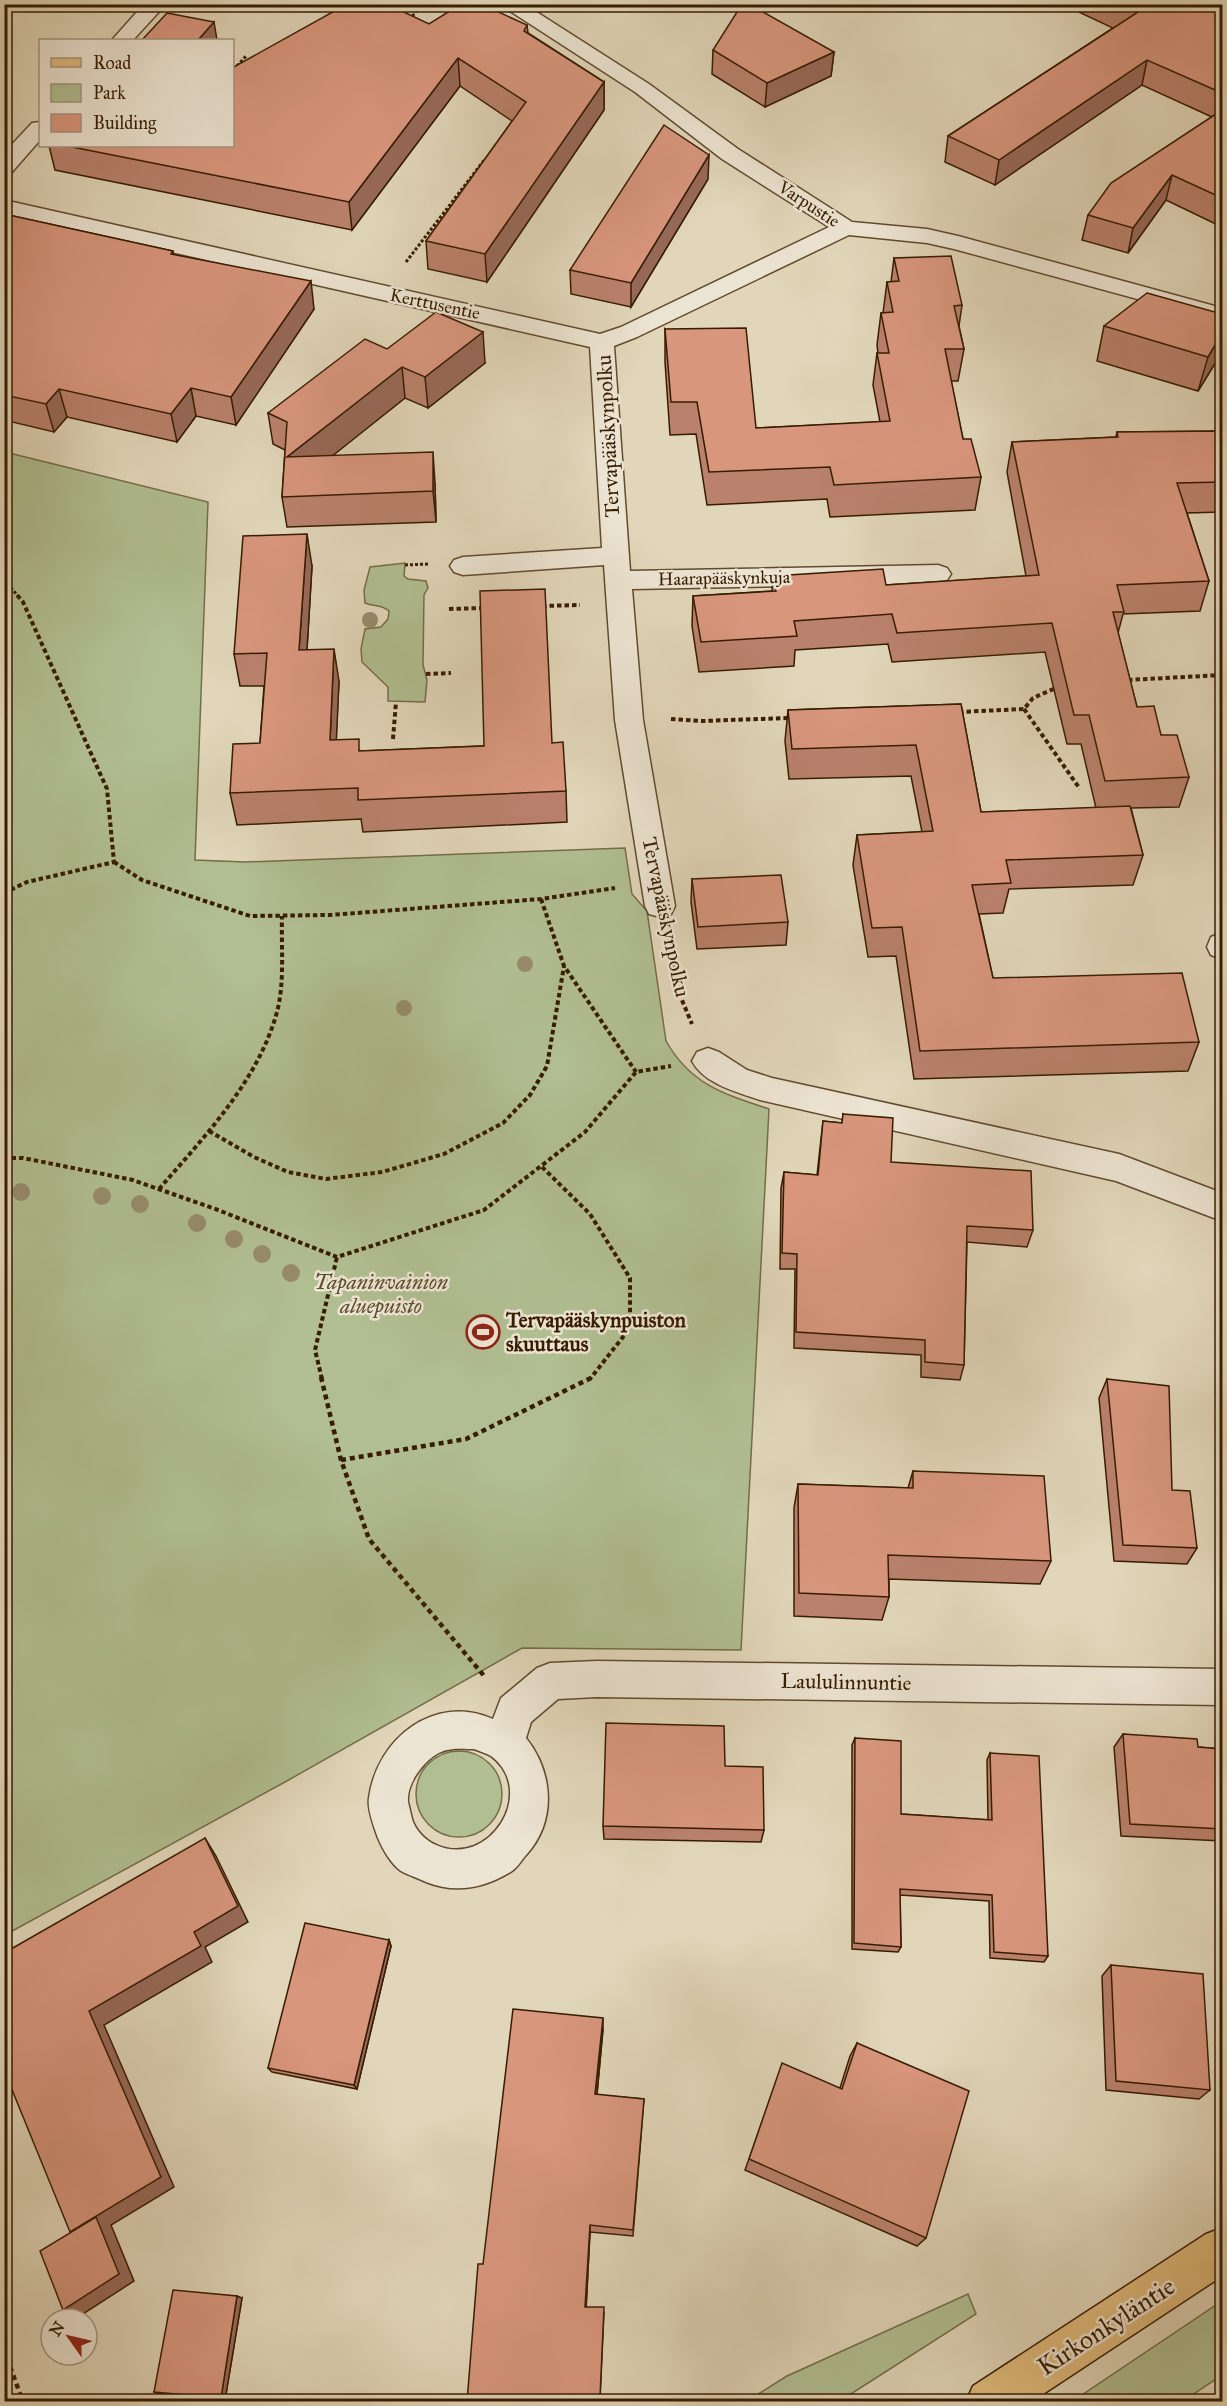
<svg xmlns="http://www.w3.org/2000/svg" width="1227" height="2406" font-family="'IM FELL Great Primer',serif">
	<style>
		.green { fill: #b0be91; stroke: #746d48; stroke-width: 1.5 }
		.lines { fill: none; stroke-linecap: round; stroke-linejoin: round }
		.minor-casing { stroke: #624a2e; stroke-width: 3 }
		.major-casing { stroke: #371c00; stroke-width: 3 }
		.path-far2 { stroke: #371c00; stroke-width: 3; stroke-dasharray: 3 2; stroke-linecap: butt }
		.path-far1 { stroke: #371c00; stroke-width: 4; stroke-dasharray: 4.5 3; stroke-linecap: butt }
		.path { stroke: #371c00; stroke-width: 4.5; stroke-dasharray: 5 4; stroke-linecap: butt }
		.minor { fill: #ece4d2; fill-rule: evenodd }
		.major { fill: #e0bb7c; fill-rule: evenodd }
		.tree { fill: #978b6b }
		.wall { fill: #ba816c; stroke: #371c00; stroke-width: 1.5 }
		.shaded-wall { fill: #976958; stroke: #371c00; stroke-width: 1.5 }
		.building { fill: #d8967d; stroke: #371c00; stroke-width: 1.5 }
		.labels { text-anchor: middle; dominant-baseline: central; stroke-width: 5; stroke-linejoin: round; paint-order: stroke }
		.far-street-label { font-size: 18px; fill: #371c00; stroke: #ece4d2 }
		.street-label { font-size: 21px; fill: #371c00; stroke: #ece4d2 }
		.park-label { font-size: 21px; font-style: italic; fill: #5b4d2c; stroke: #ece4d2 }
		.poi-label { font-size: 21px; font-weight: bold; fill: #371c00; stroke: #ece4d2; text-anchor: start }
		.near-street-label { font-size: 26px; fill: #371c00; stroke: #ece4d2 }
	</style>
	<rect width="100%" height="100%" fill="#e1d6b9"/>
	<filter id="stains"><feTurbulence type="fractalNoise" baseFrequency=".00333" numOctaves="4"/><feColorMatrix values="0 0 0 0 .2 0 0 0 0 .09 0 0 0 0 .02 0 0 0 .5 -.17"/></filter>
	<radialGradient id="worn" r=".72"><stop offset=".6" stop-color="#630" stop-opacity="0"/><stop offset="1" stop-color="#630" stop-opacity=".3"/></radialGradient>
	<g class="green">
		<path d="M5,452l203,50 -13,358 50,2 380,-14 7,46 15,17 19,130c25,44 58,53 103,68l-28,541 -219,-2 -237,134 -280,153z"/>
		<path d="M405,563l-1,13 4,3 18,2 2,7 -4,7 -1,70 4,15 -2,22 -37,-1v-14l-26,-25 -1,-13 4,-20 16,-2 7,-8 1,-8c-8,-7 -15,-4 -24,-8l-1,-13 6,-23z"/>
		<circle cx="459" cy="1794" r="43"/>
		<polygon points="968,2294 976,2314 840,2401 747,2401 787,2376"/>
		<polygon points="1222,2301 1222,2375 1183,2401 1073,2401"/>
	</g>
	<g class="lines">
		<g class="minor-casing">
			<g id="minor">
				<polygon points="144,4 166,4 133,40 112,40"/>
				<polygon points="499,4 524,4 649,84 738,149 852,222 927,229 958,236 1222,308 1222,322 954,249 927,243 849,235 637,337 614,346 630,571 938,565 947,568 951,574 947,580 938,583 632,589 643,720 675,906 671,914 660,917 649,914 645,906 615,720 604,565 463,575 454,572 450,566 454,560 463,557 602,548 590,347 4,214 4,200 600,334 621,327 829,227 722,159 635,92"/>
				<polygon points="40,122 40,140 12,172 4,173 4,153 32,123"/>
				<polygon points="1222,933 1222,959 1211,955 1207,947 1211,937"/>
				<path d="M708,1048l11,4 28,18 25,8 347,76 103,39v28l-106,-40 -356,-81c-23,-8 -56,-16 -68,-39l5,-9z"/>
				<path d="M597,1661l625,8v36l-625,-8 -39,2 -27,23 -5,16c27,34 31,82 1,116 -5,5 -9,13 -15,17 -27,17 -56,23 -86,11 -8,-4 -18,-7 -25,-11 -10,-7 -19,-23 -23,-33 -4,-11 -11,-29 -9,-40 8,-60 66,-105 124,-79l8,-21 36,-30 13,-5zM474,1749c5,2 12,4 17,7 47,35 -1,113 -55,89 -10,-4 -21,-15 -24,-26 -1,-5 -3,-12 -4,-17 -2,-20 20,-48 39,-52 8,-2 19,-1 27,-1z"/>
			</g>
		</g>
		<g class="major-casing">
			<polygon id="major" points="1222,2228 1222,2276 1031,2402 966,2402 973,2386 1206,2234"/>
		</g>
		<g class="path-far2">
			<polyline points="409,20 420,7 419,4"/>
			<polyline points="237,66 247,55"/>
			<polyline points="406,262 485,159"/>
			<polyline points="405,565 428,564"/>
			<polyline points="4,580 18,596"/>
		</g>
		<g class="path-far1">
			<polyline points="542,606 580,605"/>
			<polyline points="449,609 484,608"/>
			<polyline points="426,674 451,673"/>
			<polyline points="1128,680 1222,675"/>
			<polyline points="1024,709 1080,789"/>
			<polyline points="959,712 1024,709 1033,698 1058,687"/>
			<polyline points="671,719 702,721 790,718"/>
			<polyline points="393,739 396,702"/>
			<polyline points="114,862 142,880 250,916 330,915 541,899 615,888"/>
			<polyline points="4,893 27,882 114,862 107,789 23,602 17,595"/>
			<polyline points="541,899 564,966 636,1072"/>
			<polyline points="668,942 679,993 692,1024"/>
			<polyline points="209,1131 254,1157 288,1172 326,1179 382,1172 444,1154 503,1123 530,1095 547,1066 564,966"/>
			<polyline points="4,1158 23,1158 133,1180 218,1210 337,1257 484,1210 585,1132 636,1072 671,1066"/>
			<polyline points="542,1167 590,1214 630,1278 630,1328 590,1379"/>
			<path d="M159,1189c46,-53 99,-108 118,-177 8,-31 4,-65 5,-96"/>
			<polyline points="322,1379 315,1350 337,1257"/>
		</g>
		<g class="path">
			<polyline points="321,1377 341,1460 369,1539 485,1677"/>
			<polyline points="341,1460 466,1439 593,1377"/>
			<polyline points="4,2350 23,2402"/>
		</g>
		<use href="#minor" class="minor"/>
		<use href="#major" class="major"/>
	</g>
	<g class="tree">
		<circle cx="370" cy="620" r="8"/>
		<circle cx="525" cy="964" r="8"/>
		<circle cx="404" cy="1008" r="8"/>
		<circle cx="21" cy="1192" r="9"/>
		<circle cx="102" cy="1196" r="9"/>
		<circle cx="140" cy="1204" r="9"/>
		<circle cx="197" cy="1223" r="9"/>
		<circle cx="234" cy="1239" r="9"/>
		<circle cx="262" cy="1254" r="9"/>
		<circle cx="291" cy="1273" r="9"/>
	</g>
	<g class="wall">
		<polygon points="1062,4 1222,4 1222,227 1166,200 1128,253 1082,240 1088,215 1212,117 1142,85 995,185 945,162 948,136 1113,28"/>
		<polygon points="429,24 527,25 528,33 604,82 604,110 487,282 428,269 426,241 512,121 460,86 352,230 55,170 49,146 232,146"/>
		<polygon points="713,50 834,52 831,76 765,107 712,74"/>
		<polygon points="708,179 631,307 571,294 570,270"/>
		<polygon points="4,214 173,251 173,254 314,309 236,425 196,416 177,442 67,417 54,432 4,420"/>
		<polygon points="894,258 962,305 959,326 964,349 958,381 951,381 963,439 981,477 975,510 830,517 827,499 707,505 696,434 670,435 665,362 665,329 756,428 880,422 873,385 877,353 878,353 877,345 881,313 883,313 887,282 891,282"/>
		<polygon points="1104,326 1222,352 1198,391 1097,361"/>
		<polygon points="387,349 485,363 428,408 405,398 333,455 435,483 436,522 287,527 282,497 285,450 273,444 268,413"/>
		<polygon points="1222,431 1222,512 1187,513 1209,581 1200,611 1123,614 1118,633 1137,707 1161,735 1189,777 1179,807 1131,808 1143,855 1133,885 1009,889 1003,913 979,914 993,978 1199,1042 1188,1071 914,1079 896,956 868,957 853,865 857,835 922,832 911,776 789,779 785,741 788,710 961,704 981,812 1096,808 1081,744 1067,744 1045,652 892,662 888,644 795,650 794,666 699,672 692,626 693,596 772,591 773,576 886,585 1026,576 1007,472 1012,442 1116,437 1117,432"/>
		<polygon points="312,566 307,650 339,681 336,740 361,751 552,743 566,791 567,822 363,832 361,819 237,825 230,793 260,743 264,686 240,686 234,654"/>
		<polygon points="692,879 788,922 786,945 697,949 691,902"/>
		<polygon points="843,1114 891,1162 1033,1230 1027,1247 967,1242 964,1365 960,1380 921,1377 921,1355 794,1348 795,1269 780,1269 781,1188 784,1172 817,1175 823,1121 842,1123"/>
		<polygon points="1107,1379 1197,1548 1187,1564 1114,1561 1099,1398"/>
		<polygon points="913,1471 1051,1561 1040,1584 889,1579 889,1597 882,1620 794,1616 794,1508 798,1484 908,1488"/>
		<polygon points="1123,1734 1198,1747 1222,1749 1222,1841 1121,1836 1114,1747"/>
		<polygon points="855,1738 901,1814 988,1820 987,1760 990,1753 1048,1956 1044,1962 990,1958 989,1901 900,1895 901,1947 898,1952 852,1949 852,1745"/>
		<polygon points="725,1766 764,1830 761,1842 604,1839 603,1826"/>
		<polygon points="389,1940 391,1946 357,2089 272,2072 268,2068"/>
		<polygon points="1111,1965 1210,2090 1199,2099 1106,2090 1102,1976"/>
		<polygon points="603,2029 597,2095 644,2099 633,2236 590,2232 586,2307 604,2312 600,2399 580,2398 483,2264"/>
		<polygon points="857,2043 926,2238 917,2246 745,2170 778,2076 840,2088 850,2056"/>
		<polygon points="242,2298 225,2400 160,2394 154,2392"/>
	</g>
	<g class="shaded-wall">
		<polygon points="214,22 217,40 198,40"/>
		<polygon points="834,52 831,76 765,107 767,83"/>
		<polygon points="458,58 460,86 352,230 349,202"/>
		<polygon points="1147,60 1142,85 995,185 999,160"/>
		<polygon points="604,82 604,110 487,282 485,254"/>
		<polygon points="709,155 708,179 631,307 631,283"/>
		<polygon points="1172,175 1166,200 1128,253 1133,228"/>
		<polygon points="311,281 314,309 236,425 231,397"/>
		<polygon points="483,332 485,363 428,408 425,377"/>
		<polygon points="1222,333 1222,352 1198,391 1208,357"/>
		<polygon points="402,367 405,398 292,488 287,457"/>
		<polygon points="191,388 196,416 177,442 171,414"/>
		<polygon points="59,389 67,417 54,432 46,404"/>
		<polygon points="433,452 435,483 436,522 433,491"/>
		<polygon points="307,534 312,566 305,682 299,650"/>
		<polygon points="334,649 339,681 335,771 330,740"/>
		<polygon points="205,1838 216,1856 248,1922 205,1947 212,1962 104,2025 174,2187 111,2225 134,2281 80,2316 63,2310 86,2240 89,2011"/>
		<polygon points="389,1940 391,1946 357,2089 354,2085"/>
		<polygon points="603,2018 603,2029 596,2104 595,2094"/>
		<polygon points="590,2225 590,2232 586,2312 585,2307"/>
		<polygon points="237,2296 242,2298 225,2400 221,2398"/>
	</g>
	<g class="building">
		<polygon points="347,4 387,4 429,24 461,4 481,4 527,25 524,31 604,82 485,254 426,241 526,102 458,58 349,202 67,146 232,146 232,68"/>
		<polygon points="742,4 749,4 834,52 767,83 713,50"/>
		<polygon points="1121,4 1222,4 1222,93 1147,60 999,160 948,136 1138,12"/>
		<polygon points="167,13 214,22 198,40 142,40"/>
		<polygon points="1222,110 1222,198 1172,175 1133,228 1088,215 1111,183"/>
		<polygon points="664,125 709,155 631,283 570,270"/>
		<polygon points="4,214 173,251 171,254 311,281 231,397 191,388 171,414 59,389 46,404 4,395"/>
		<polygon points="951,256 962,305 954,306 964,349 945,349 963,439 971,439 981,477 834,485 830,467 709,472 697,402 671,402 665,329 746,328 756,428 890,421 877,353 889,353 881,313 893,312 887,282 899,281 894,258"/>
		<polygon points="1147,293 1222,314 1222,333 1208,357 1104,326"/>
		<polygon points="436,312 483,332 425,377 402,367 287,457 433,452 433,491 282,497 287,422 268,413 365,339 387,349"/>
		<polygon points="1222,431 1222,482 1177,483 1209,581 1117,585 1124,612 1113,612 1137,707 1154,706 1161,735 1177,735 1189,777 1105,781 1089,715 1074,715 1052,623 897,633 892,614 794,621 797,636 701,642 693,596 776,591 773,576 883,569 886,585 1039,575 1012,442 1118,437 1117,432"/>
		<polygon points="307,534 299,650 334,649 330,740 359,739 359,751 484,746 480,591 545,589 552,743 563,742 566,791 358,800 358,788 230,793 233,744 260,743 267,653 234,654 243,536"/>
		<polygon points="961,704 981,812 1130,806 1143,855 1006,860 1011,883 972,885 993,978 1182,973 1199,1042 920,1051 902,927 872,928 857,835 933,831 916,745 792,749 788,710"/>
		<polygon points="781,875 788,922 698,927 692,879"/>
		<polygon points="843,1114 893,1118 891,1162 1031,1171 1033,1230 967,1226 964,1365 925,1362 925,1340 796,1332 797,1254 782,1253 784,1172 818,1175 823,1121 842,1123"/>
		<polygon points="1107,1379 1169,1386 1172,1490 1190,1491 1197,1548 1123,1545"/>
		<polygon points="913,1471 1044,1476 1051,1561 888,1555 889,1597 799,1593 798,1484 913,1488"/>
		<polygon points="606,1723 724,1726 725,1766 763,1767 764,1830 603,1826"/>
		<polygon points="1123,1734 1197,1739 1198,1747 1222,1749 1222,1829 1130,1824"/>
		<polygon points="855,1738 901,1741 901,1814 992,1820 990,1753 1039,1756 1048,1956 994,1952 992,1895 900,1889 901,1947 854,1943"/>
		<polygon points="205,1838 238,1906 194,1932 201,1946 89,2011 161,2177 70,2232 4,2070 4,1953"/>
		<polygon points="305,1923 389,1940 354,2085 268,2068"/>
		<polygon points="1111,1965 1203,1974 1210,2090 1116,2081"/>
		<polygon points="513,2009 603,2018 595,2094 644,2099 633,2230 590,2225 585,2307 604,2307 600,2397 579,2395 579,2402 467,2402 478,2264 483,2264"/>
		<polygon points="857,2043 969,2091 926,2238 749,2159 782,2063 842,2089"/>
		<polygon points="96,2217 119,2274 63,2310 40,2251"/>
		<polygon points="173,2290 237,2296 221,2398 154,2392"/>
	</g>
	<defs>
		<g id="stadium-ring" transform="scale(1.725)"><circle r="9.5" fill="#ece4d2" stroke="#8f2418" stroke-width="1.5"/><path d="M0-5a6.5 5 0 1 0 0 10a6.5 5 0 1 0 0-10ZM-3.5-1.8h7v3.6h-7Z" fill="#8f2418"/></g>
	</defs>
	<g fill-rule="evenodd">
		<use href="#stadium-ring" x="483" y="1332"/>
	</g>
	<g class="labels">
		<g class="far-street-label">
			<text transform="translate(809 204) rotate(33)">Varpustie</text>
			<text transform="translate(435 304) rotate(12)">Kerttusentie</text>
			<text transform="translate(724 578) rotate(-1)">Haarapääskynkuja</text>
		</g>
		<g class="street-label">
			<text transform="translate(608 436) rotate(-93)">Tervapääskynpolku</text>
			<text transform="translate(666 917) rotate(78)">Tervapääskynpolku</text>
			<text transform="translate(846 1682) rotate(1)">Laululinnuntie</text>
		</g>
		<g class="park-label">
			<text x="381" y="1282">Tapaninvainion<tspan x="381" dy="24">aluepuisto</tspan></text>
		</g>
		<g class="poi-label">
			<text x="506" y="1320">Tervapääskynpuiston<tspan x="506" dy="24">skuuttaus</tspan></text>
		</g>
		<g class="near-street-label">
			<text transform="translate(1106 2326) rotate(-33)">Kirkonkyläntie</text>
		</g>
	</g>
	<rect width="1227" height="2406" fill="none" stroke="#e1d6b9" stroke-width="24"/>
	<rect x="6" y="6" width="1215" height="2394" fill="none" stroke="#371c00" stroke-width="3"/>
	<rect x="12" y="12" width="1203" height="2382" fill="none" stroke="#371c00" stroke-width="1.5"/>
	<rect x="39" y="39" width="195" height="108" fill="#ece4d2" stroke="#a4947e" stroke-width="1.5"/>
	<rect x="51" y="58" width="30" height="9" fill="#e0bb7c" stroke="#a4947e" stroke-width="1.5"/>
	<text x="93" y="69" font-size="18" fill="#371c00">Road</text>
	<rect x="51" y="84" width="30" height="18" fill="#b0be91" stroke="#a4947e" stroke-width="1.5"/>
	<text x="93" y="99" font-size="18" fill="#371c00">Park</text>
	<rect x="51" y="114" width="30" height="18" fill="#d8967d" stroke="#a4947e" stroke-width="1.5"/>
	<text x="93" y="129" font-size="18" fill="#371c00">Building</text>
	<g transform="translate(69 2337) rotate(304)"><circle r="28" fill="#ece4d2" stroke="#a4947e" stroke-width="1.5"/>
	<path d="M0-4.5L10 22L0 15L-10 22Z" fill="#8f2418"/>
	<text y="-9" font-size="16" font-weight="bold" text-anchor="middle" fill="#371c00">N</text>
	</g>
	<rect width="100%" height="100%" filter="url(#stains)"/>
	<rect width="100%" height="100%" fill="url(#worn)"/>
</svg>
